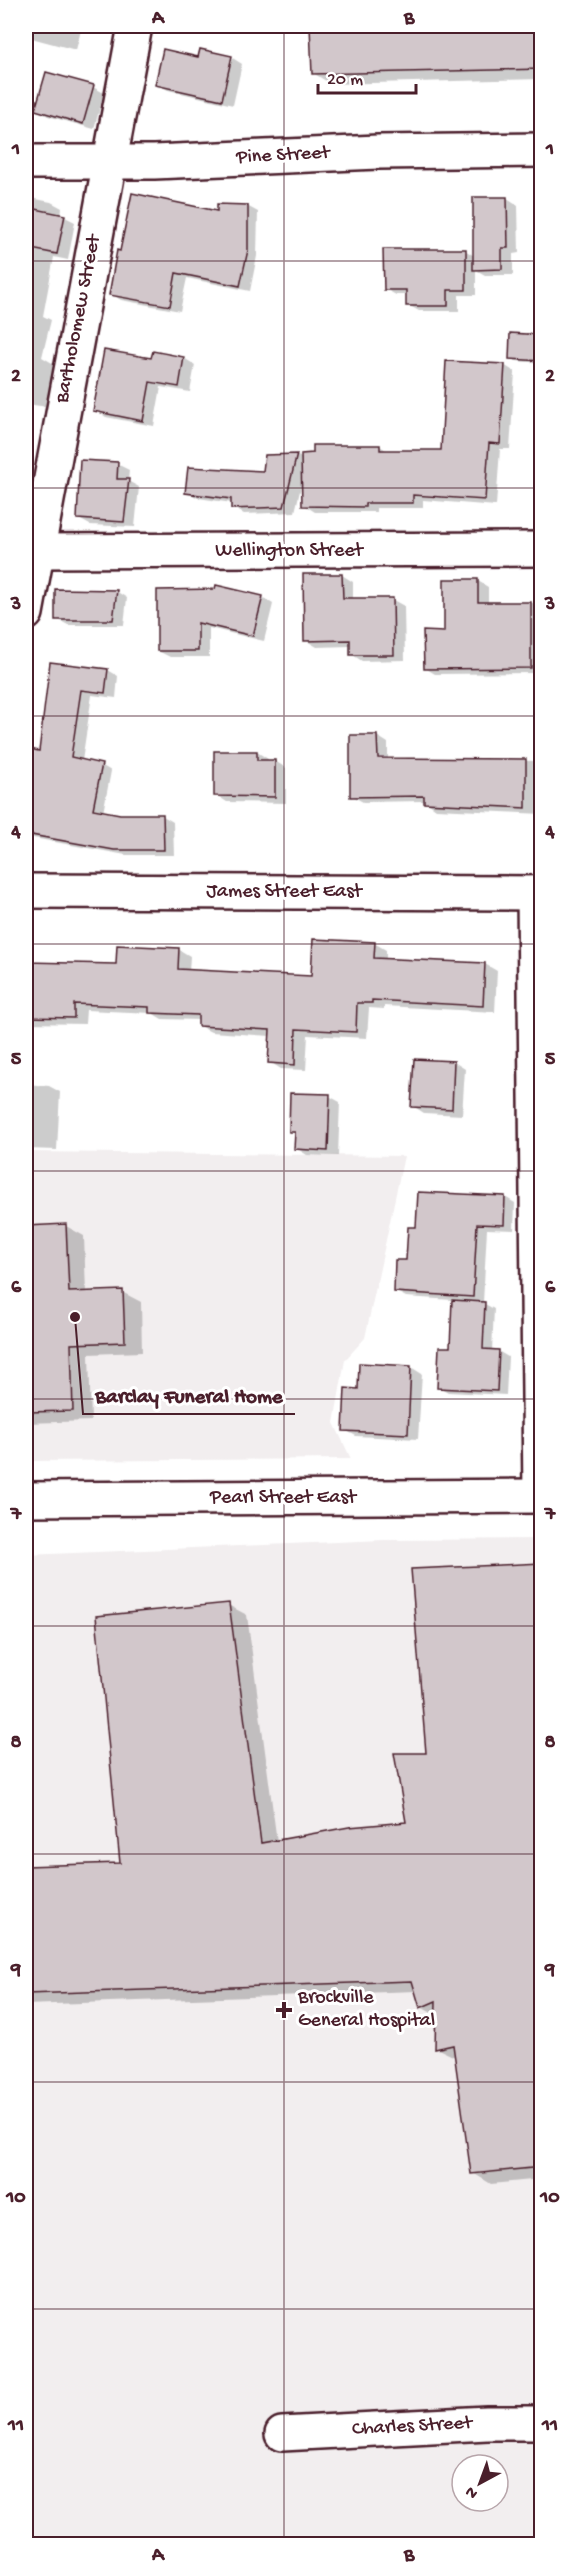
<svg xmlns="http://www.w3.org/2000/svg" width="567" height="2570" font-family="'Gochi Hand',sans-serif">
	<style>
		.built { fill: #f2eeef; fill-rule: evenodd }
		.shadow { fill: #0003 }
		.building { fill: #d2c7cb; stroke: #4a1f2b; stroke-width: 1.5 }
		.lines { fill: none; stroke-linecap: round; stroke-linejoin: round }
		.minor-casing { stroke: #4a1f2b; stroke-width: 38 }
		.minor { stroke: #fff; stroke-width: 33 }
		.grid { fill: none; stroke: #4a1f2b; stroke-width: 1.5; stroke-opacity: 0.55 }
		.poi-dot { fill: #4a1f2b; stroke: #fff; stroke-width: 2 }
		.labels { text-anchor: middle; dominant-baseline: central; stroke-width: 6; stroke-linejoin: round; paint-order: stroke }
		.street-label { font-size: 20px; fill: #4a1f2b; stroke: #fff }
		.poi-label { font-size: 20px; fill: #4a1f2b; stroke: #fff; text-anchor: start }
		.leader { fill: none; stroke: #4a1f2b; stroke-width: 2 }
		.callout-dot { fill: #4a1f2b; stroke: #fff; stroke-width: 2 }
		.callout-label { font-size: 21px; text-anchor: middle; font-weight: bold; fill: #4a1f2b; stroke: #fff; stroke-width: 6; stroke-linejoin: round; paint-order: stroke }
		.neatline { fill: none; stroke: #4a1f2b; stroke-width: 2 }
		.grid-label { font-size: 20px; text-anchor: middle; font-weight: bold; fill: #4a1f2b }
	</style>
	<rect width="100%" height="100%" fill="#fff"/>
	<filter id="ink" filterUnits="userSpaceOnUse"><feTurbulence type="fractalNoise" baseFrequency=".0167" numOctaves="2"/><feDisplacementMap in="SourceGraphic" scale="12" xChannelSelector="R" yChannelSelector="G"/><feConvolveMatrix kernelMatrix="1 2 1 2 8 2 1 2 1" color-interpolation-filters="sRGB"/></filter>
	<g filter="url(#ink)">
		<g class="built">
			<polygon points="26,1152 404,1156 365,1338 345,1360 334,1423 351,1459 26,1461"/>
			<path d="M541,1539v1005h-515v-989l358,-15zM462,2465h36v36h-36z"/>
		</g>
		<g class="shadow">
			<polygon points="28,26 82,26 76,50 35,39 26,34"/>
			<polygon points="312,26 542,26 542,79 331,84 313,73"/>
			<polygon points="231,57 242,64 233,105 168,90 157,84 199,59"/>
			<polygon points="93,87 104,93 94,129 48,116 37,110"/>
			<polygon points="26,197 51,202 62,208 61,215 75,222 68,260 54,257 43,316 51,320 42,357 54,364 48,407 26,404"/>
			<polygon points="507,198 518,205 519,253 513,254 513,275 485,275 476,270 476,295 459,295 459,311 419,311 408,305 408,295 396,295 385,289 465,250 474,256"/>
			<polygon points="247,206 258,212 257,256 250,291 187,278 180,311 121,300 111,294 218,213"/>
			<polygon points="542,337 542,363 516,361 510,358"/>
			<polygon points="154,353 184,358 195,365 190,392 161,387 154,426 106,417 95,410 152,360"/>
			<polygon points="504,365 515,372 510,449 500,449 496,506 423,500 423,508 376,508 376,512 315,512 304,505 302,482 295,512 244,514 233,508 232,503 198,498 187,492 264,473 296,455 303,459 380,446 389,452 443,452"/>
			<polygon points="117,464 129,470 128,481 139,487 135,527 90,525 79,519"/>
			<polygon points="342,575 353,582 353,600 393,600 404,606 405,660 362,661 351,654 351,646 317,647 305,640"/>
			<polygon points="446,581 478,581 488,587 488,603 542,603 540,673 435,674 425,668 445,633"/>
			<polygon points="116,591 127,598 124,625 68,625 57,619"/>
			<polygon points="158,591 262,597 273,604 264,641 209,628 209,657 170,657 158,651"/>
			<polygon points="51,664 108,670 118,676 116,698 92,695 82,761 101,765 111,771 103,813 120,816 163,816 173,822 174,855 126,855 33,838 26,833 31,787 26,784 26,779 31,751 40,753"/>
			<polygon points="352,736 377,736 388,743 388,759 542,761 542,814 436,809 425,801 363,802 352,796"/>
			<polygon points="257,752 268,759 268,761 275,761 286,768 286,803 227,802 216,795"/>
			<polygon points="374,943 386,950 386,960 485,964 497,971 495,1012 384,1006 384,1009 369,1008 367,1038 308,1035 306,1070 281,1069 270,1062 271,1036 211,1032 199,1026 200,1020 162,1019 152,1013 86,1010 85,1024 26,1023 26,963 118,966 178,949 190,956 189,972 313,978"/>
			<polygon points="454,1062 465,1069 462,1115 424,1113 413,1106"/>
			<polygon points="26,1084 49,1086 60,1092 57,1150 26,1149"/>
			<polygon points="329,1096 340,1102 338,1156 307,1155 296,1148 297,1135 290,1131"/>
			<polygon points="505,1197 515,1203 514,1230 487,1229 483,1303 494,1309 492,1351 498,1351 508,1357 506,1395 448,1392 439,1387 451,1349 453,1300 406,1297 395,1291 408,1262 418,1229"/>
			<polygon points="66,1226 84,1236 86,1293 122,1292 141,1302 142,1352 89,1354 91,1421 26,1423 26,1227"/>
			<polygon points="411,1367 422,1374 418,1439 356,1436 345,1430 359,1391"/>
			<polygon points="542,1565 542,2179 491,2184 473,2173 457,2058 436,2048 437,2016 421,2007 417,1991 26,2005 26,1868 122,1865 228,1605 247,1615 277,1842 408,1823 428,1754"/>
		</g>
		<g class="building">
			<polygon points="310,26 542,26 542,69 312,74"/>
			<polygon points="163,49 198,57 200,49 232,56 222,100 155,85"/>
			<polygon points="46,72 94,85 83,124 35,110"/>
			<polygon points="132,193 217,211 217,204 248,205 248,250 240,286 176,273 170,306 109,295 117,250 120,251"/>
			<polygon points="473,197 507,197 508,248 502,248 502,269 473,270"/>
			<polygon points="26,207 65,215 57,254 26,248"/>
			<polygon points="383,249 466,249 466,290 448,290 448,306 406,306 406,290 384,290"/>
			<polygon points="510,333 542,335 542,361 509,359"/>
			<polygon points="104,350 151,358 153,351 184,357 179,387 150,382 143,421 93,411"/>
			<polygon points="446,361 505,364 500,444 489,443 485,500 413,495 413,503 365,503 365,507 302,506 301,454 313,453 313,445 380,445 380,450 441,450"/>
			<polygon points="297,454 284,507 231,509 231,499 185,493 188,467 263,471 265,455"/>
			<polygon points="80,460 118,462 117,479 129,479 124,522 77,519"/>
			<polygon points="303,574 342,574 343,598 393,598 394,655 350,655 350,640 304,641"/>
			<polygon points="444,579 478,579 478,602 531,602 531,668 424,669 423,631 444,632"/>
			<polygon points="216,585 263,596 253,636 198,623 198,651 157,651 157,590 215,589"/>
			<polygon points="55,589 117,590 113,620 55,620"/>
			<polygon points="50,662 108,669 105,693 81,690 71,757 102,764 93,809 120,814 163,814 164,850 114,850 26,834 26,809 30,786 26,785 26,771 30,749 39,751"/>
			<polygon points="350,735 377,735 378,758 526,759 526,808 424,803 424,796 350,797"/>
			<polygon points="214,751 257,751 257,760 275,760 275,797 214,796"/>
			<polygon points="313,939 375,942 374,958 485,963 483,1006 372,1000 372,1003 357,1003 356,1032 296,1029 295,1065 268,1063 270,1030 198,1026 198,1015 149,1013 149,1007 74,1004 74,1018 26,1017 26,962 116,964 117,945 179,948 178,969 311,976"/>
			<polygon points="414,1059 454,1061 452,1109 411,1107"/>
			<polygon points="290,1093 330,1094 328,1151 294,1149 295,1132 289,1132"/>
			<polygon points="418,1192 505,1196 504,1225 477,1224 473,1297 394,1292 395,1260 406,1260 408,1227 416,1227"/>
			<polygon points="66,1224 69,1292 123,1290 125,1342 71,1344 73,1411 26,1412 26,1226"/>
			<polygon points="452,1300 485,1302 483,1349 499,1350 497,1391 437,1388 439,1347 450,1347"/>
			<polygon points="359,1363 411,1366 408,1434 343,1431 345,1388 358,1389"/>
			<polygon points="542,1563 542,2167 471,2174 453,2045 435,2049 436,2001 420,2008 412,1981 26,1994 26,1866 120,1863 96,1616 229,1603 261,1843 349,1827 406,1822 394,1753 426,1753 411,1569"/>
		</g>
		<g class="lines">
			<g class="minor-casing">
				<g id="minor">
					<polyline points="26,162 154,162 378,152 542,150"/>
					<polyline points="36,551 542,549"/>
					<polyline points="26,613 135,26"/>
					<polyline points="26,891 542,893"/>
					<polyline points="534,893 540,1496"/>
					<polyline points="26,1499 542,1496"/>
					<polyline points="282,2434 487,2423 542,2423"/>
				</g>
			</g>
			<use href="#minor" class="minor"/>
		</g>
	</g>
	<path class="grid" d="M284,26v2518M26,261h516M26,488h516M26,716h516M26,944h516M26,1171h516M26,1399h516M26,1626h516M26,1854h516M26,2082h516M26,2309h516"/>
	<path class="poi-dot" d="M281 2001h6v6h6v6h-6v6h-6v-6h-6v-6h6z"/>
	<g class="labels">
		<g class="street-label">
			<text transform="translate(283 156) rotate(-3)">Pine Street</text>
			<text transform="translate(79 319) rotate(-79)">Bartholomew Street</text>
			<text x="289" y="551">Wellington Street</text>
			<text x="284" y="892">James Street East</text>
			<text x="283" y="1498">Pearl Street East</text>
			<text transform="translate(412 2427) rotate(-3)">Charles Street</text>
		</g>
		<g class="poi-label">
			<text x="298" y="1998">Brockville<tspan x="298" dy="23">General Hospital</tspan></text>
		</g>
	</g>
	<path class="leader" d="M75 1317L83 1414H295"/>
	<circle class="callout-dot" cx="75" cy="1317" r="6"/>
	<g class="callout-label">
		<text x="189" y="1402">Barclay Funeral Home</text>
	</g>
	<rect width="567" height="2570" fill="none" stroke="#fff" stroke-width="66"/>
	<g transform="translate(480 2483) rotate(221)"><circle r="28" fill="#ffffff" stroke="#b7a5aa" stroke-width="1.5"/>
	<path d="M0-4.5L10 22L0 15L-10 22Z" fill="#4a1f2b"/>
	<text y="-9" font-size="16" font-weight="bold" text-anchor="middle" fill="#4a1f2b">N</text>
	</g>
	<path d="M318 84v9h98v-9" fill="none" stroke="#4a1f2b" stroke-width="3"/>
	<text x="327" y="84" font-size="18" fill="#4a1f2b" stroke="#ffffff" stroke-width="4.5" paint-order="stroke">20 m</text>
	<rect x="33" y="33" width="501" height="2504" class="neatline"/>
	<g class="grid-label">
		<text x="158" y="23">A</text>
		<text x="409" y="23">B</text>
		<text x="16" y="154">1</text>
		<text x="550" y="154">1</text>
		<text x="16" y="381">2</text>
		<text x="550" y="381">2</text>
		<text x="16" y="609">3</text>
		<text x="550" y="609">3</text>
		<text x="16" y="837">4</text>
		<text x="550" y="837">4</text>
		<text x="16" y="1064">5</text>
		<text x="550" y="1064">5</text>
		<text x="16" y="1292">6</text>
		<text x="550" y="1292">6</text>
		<text x="16" y="1519">7</text>
		<text x="550" y="1519">7</text>
		<text x="16" y="1747">8</text>
		<text x="550" y="1747">8</text>
		<text x="16" y="1975">9</text>
		<text x="550" y="1975">9</text>
		<text x="16" y="2202">10</text>
		<text x="550" y="2202">10</text>
		<text x="16" y="2430">11</text>
		<text x="550" y="2430">11</text>
		<text x="158" y="2560">A</text>
		<text x="409" y="2560">B</text>
	</g>
</svg>
